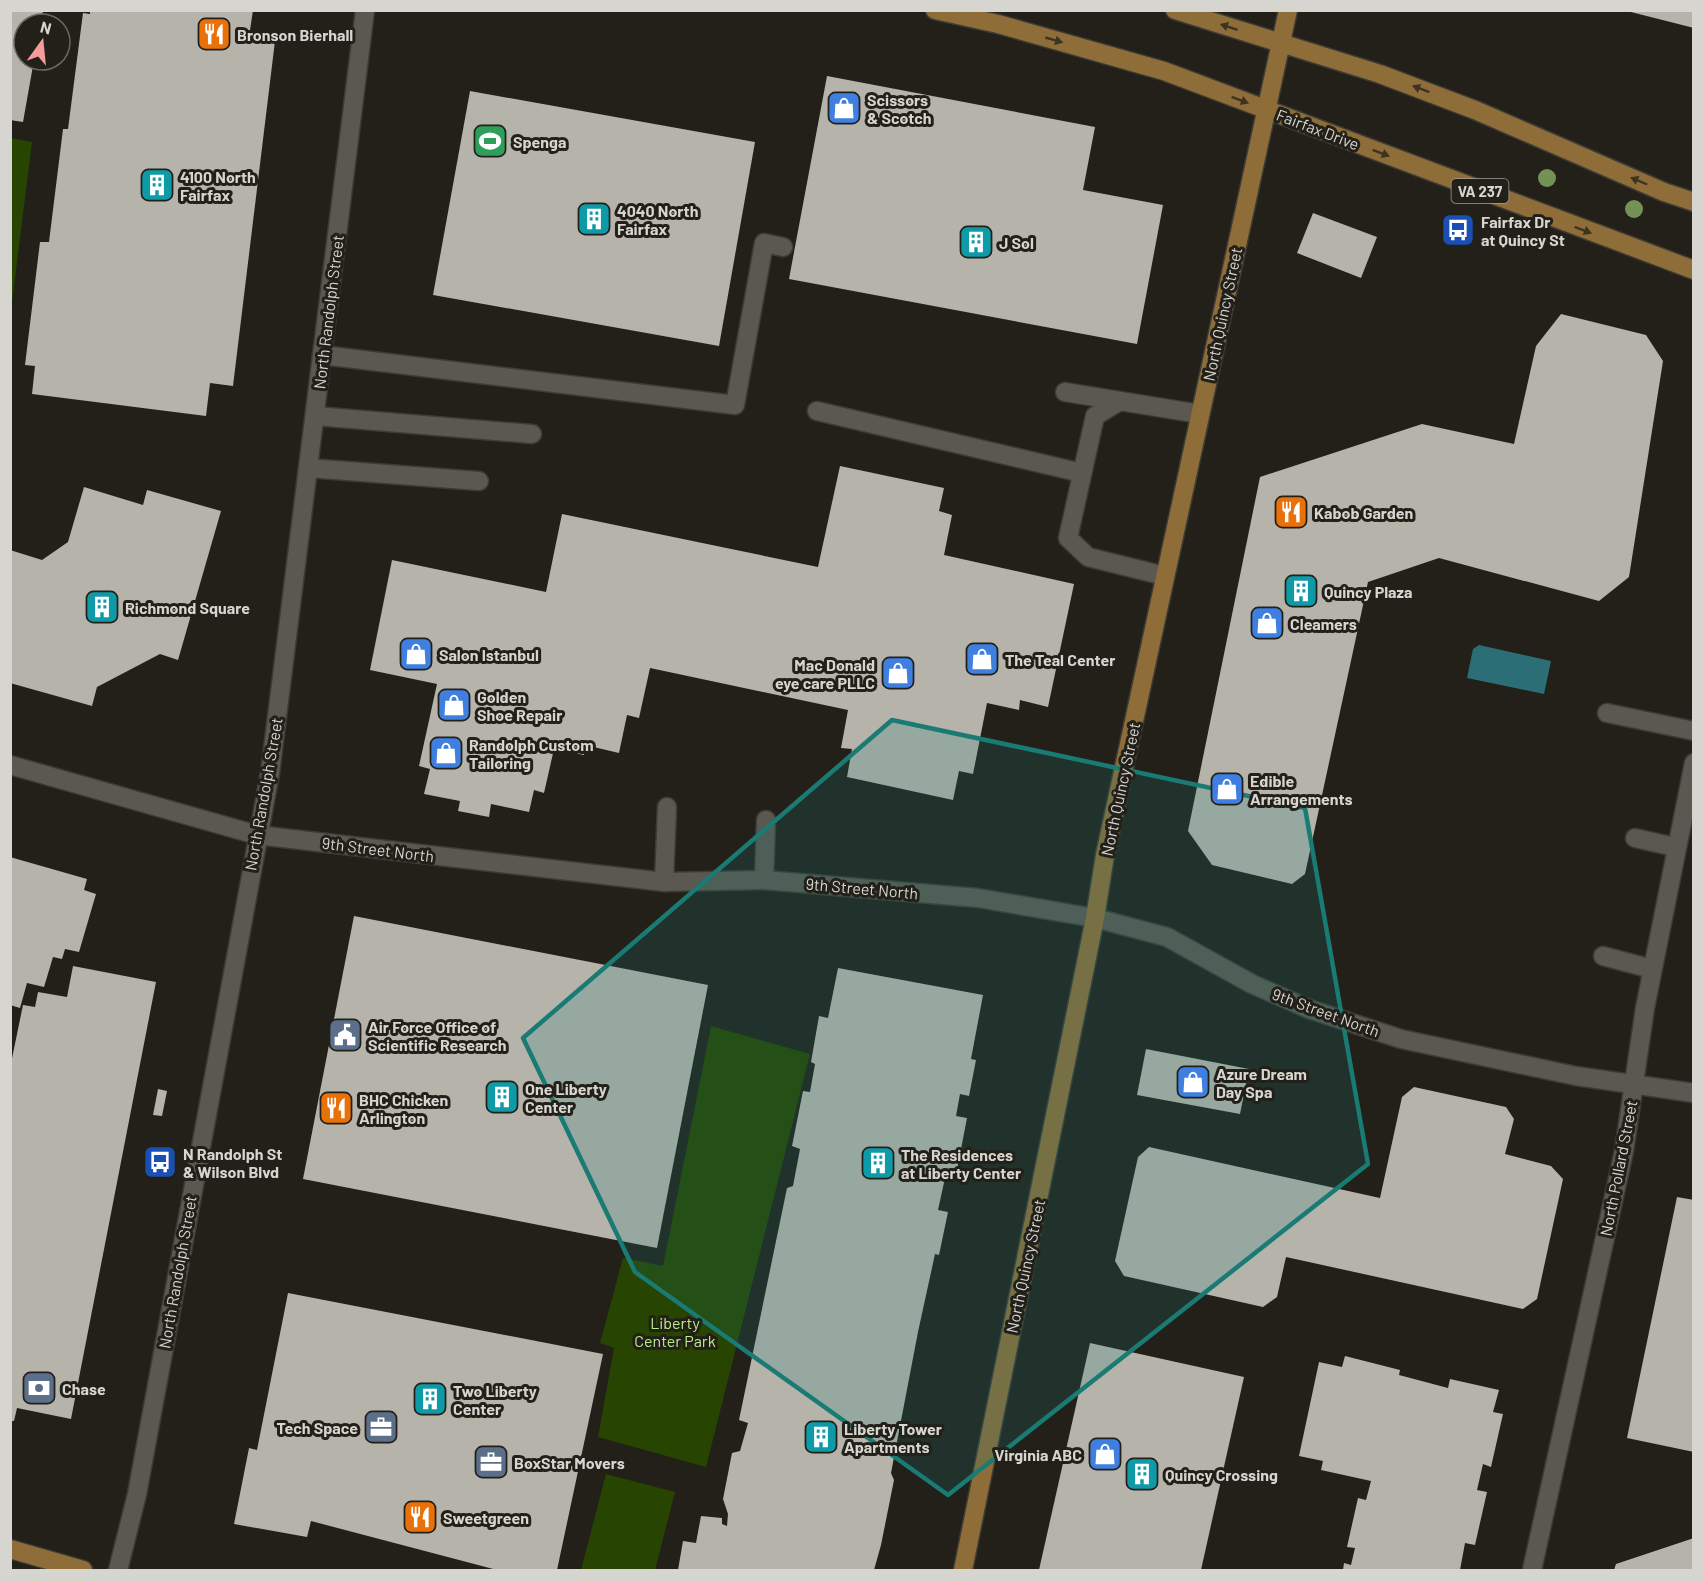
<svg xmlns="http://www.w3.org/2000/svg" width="1704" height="1581" font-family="Barlow,sans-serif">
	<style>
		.green { fill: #274400 }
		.water { fill: #2c6e75 }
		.building { fill: #b6b3aa }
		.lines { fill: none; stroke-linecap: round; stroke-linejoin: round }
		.minor-casing { stroke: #3c3b35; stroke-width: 21 }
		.major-casing { stroke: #3c3b35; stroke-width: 21 }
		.minor { stroke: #5a5850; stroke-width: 18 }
		.major { stroke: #8f6d39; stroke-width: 18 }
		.tree { fill: #749156 }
		.oneway { fill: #3d3321 }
		.marked { fill: #197b73; fill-opacity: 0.2; stroke: #197b73; stroke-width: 4.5; stroke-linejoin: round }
		.labels { text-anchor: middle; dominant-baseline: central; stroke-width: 6; stroke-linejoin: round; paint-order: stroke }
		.shield { fill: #222019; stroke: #a09f99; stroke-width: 1.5 }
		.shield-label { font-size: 15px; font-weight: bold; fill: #d6d5d0 }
		.poi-label { font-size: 16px; font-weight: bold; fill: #d6d5d0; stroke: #222019; text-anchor: start }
		.street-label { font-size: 16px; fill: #d6d5d0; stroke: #222019 }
		.park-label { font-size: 16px; fill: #b8ed88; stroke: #222019 }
	</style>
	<rect width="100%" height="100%" fill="#222019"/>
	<g class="green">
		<polygon points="11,138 32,142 11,310 10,138"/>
		<polygon points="711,1026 810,1054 706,1467 598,1437 614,1348 600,1343 623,1258 663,1266"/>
		<polygon points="606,1474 675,1492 655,1570 581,1570"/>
	</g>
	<polygon class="water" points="1479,645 1551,661 1544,694 1467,678 1473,649"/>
	<g class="building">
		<polygon points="10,10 43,10 41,24 24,24 24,60 34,60 23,122 10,120"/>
		<polygon points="90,10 253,10 249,37 275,41 233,386 210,383 206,416 32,394 35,366 25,365 40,242 49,242 63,129 68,129 83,13 90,14"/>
		<polygon points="1694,10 1694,28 1627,11 1627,10"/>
		<polygon points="827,76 1095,127 1083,190 1163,205 1137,344 789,279"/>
		<polygon points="470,91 755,142 719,346 433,295"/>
		<polygon points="1313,213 1377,237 1361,278 1297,253"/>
		<polygon points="1561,314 1646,335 1663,361 1629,577 1599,601 1439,558 1368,582 1305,874 1292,884 1212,865 1188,831 1260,477 1422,424 1514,444 1536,346"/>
		<polygon points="840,466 944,488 939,511 952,515 944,555 1074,584 1048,707 1020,700 1019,710 987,703 973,774 959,771 953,800 847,777 852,749 841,748 848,710 650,668 639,718 627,715 619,753 585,745 584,755 554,749 544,793 534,790 529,812 491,804 489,817 458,811 460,801 424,794 430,769 419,766 437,684 370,670 392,560 546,592 562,514 818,567"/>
		<polygon points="84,487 143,505 147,490 221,511 178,660 160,654 97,687 92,706 10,683 10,550 42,560 68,542"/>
		<polygon points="10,857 87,879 84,890 96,894 79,952 65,949 62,959 53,957 44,987 27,983 20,1008 10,1005"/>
		<polygon points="354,916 708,985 657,1248 303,1179"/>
		<polygon points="73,966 156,982 71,1419 17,1408 14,1421 10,1421 10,1068 23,1005 35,1007 38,992 67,997"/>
		<polygon points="838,968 983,995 971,1059 976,1060 969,1096 960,1094 956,1116 967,1118 955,1180 945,1178 938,1210 948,1212 939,1255 935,1254 918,1332 891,1473 894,1480 881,1545 874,1570 678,1570 683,1541 696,1543 701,1516 722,1518 722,1524 727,1526 728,1514 723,1499 732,1453 740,1451 748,1423 739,1420 787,1188 793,1186 800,1149 792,1146 803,1091 810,1092 815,1064 811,1062 819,1016 828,1018"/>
		<polygon points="1146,1049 1249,1069 1240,1114 1137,1095"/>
		<polygon points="1414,1087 1506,1107 1514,1119 1505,1154 1551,1166 1563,1179 1537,1299 1523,1309 1286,1257 1277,1297 1263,1307 1124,1276 1115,1261 1138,1157 1149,1147 1380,1198 1402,1097"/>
		<polygon points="158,1089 167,1091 162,1116 153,1115"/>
		<polygon points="1677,1197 1694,1200 1694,1452 1627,1438"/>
		<polygon points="288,1293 603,1354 557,1570 497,1570 311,1521 307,1537 234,1524 249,1448 257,1450"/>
		<polygon points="1090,1343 1244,1377 1201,1570 1039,1570"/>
		<polygon points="1345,1356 1400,1370 1399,1375 1448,1388 1450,1379 1499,1390 1493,1412 1503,1414 1491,1467 1483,1464 1477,1490 1487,1492 1475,1545 1465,1543 1460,1570 1343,1570 1344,1563 1351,1565 1355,1548 1347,1547 1358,1498 1366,1500 1371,1481 1321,1470 1323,1461 1299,1456 1319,1362 1342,1367"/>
		<polygon points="1694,1538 1694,1570 1614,1570 1616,1564"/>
	</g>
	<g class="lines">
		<g class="minor-casing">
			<g id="minor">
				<polyline points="322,355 735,405 764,243 783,247"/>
				<polyline points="1065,392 1120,401"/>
				<polyline points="817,411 1082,473"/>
				<polyline points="315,416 532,434"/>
				<polyline points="308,468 479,481"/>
				<polyline points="1165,576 1088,557 1068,538 1095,416 1120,401 1200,414"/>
				<polyline points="1607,713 1694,731"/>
				<polyline points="10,765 257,835 664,882 764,880 978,898 1095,918 1167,937 1252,984 1309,1009 1401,1039 1576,1076 1694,1093"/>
				<polyline points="1635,838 1675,847"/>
				<polyline points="764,880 766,820"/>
				<polyline points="664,882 667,807"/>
				<polyline points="1603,956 1652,969"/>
				<polyline points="118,1570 137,1494 270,773 365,10"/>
				<polyline points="1532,1570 1624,1151 1645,1008 1694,763"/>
			</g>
		</g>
		<g class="major-casing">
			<g id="major">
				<polyline points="935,10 998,24 1164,71 1694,270"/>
				<polyline points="1175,10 1380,74 1475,110 1664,192 1694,202"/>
				<polyline points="10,1549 83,1570"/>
				<polyline points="963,1570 1095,918 1105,855 1288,10"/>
			</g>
		</g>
		<use href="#minor" class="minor"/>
		<use href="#major" class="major"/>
	</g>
	<g class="tree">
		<circle cx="1547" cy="178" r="9"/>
		<circle cx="1634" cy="209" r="9"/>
	</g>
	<defs><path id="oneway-solid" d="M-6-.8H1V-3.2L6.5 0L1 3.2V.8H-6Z" transform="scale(1.5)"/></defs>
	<g class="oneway">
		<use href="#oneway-solid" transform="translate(1229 27) rotate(-162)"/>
		<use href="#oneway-solid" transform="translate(1054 40) rotate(16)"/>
		<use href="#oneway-solid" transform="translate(1421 89) rotate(-159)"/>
		<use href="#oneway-solid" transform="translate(1240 100) rotate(21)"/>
		<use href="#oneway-solid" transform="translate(1381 153) rotate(21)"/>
		<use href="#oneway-solid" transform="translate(1639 181) rotate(-157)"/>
		<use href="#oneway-solid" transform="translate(1583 230) rotate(21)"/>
	</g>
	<path class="marked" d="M892,720l413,88 63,356 -420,331 -313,-223 -112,-234z"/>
	<defs>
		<g id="restaurant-square" transform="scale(1.725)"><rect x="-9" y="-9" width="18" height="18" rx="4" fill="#e8710a" stroke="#222019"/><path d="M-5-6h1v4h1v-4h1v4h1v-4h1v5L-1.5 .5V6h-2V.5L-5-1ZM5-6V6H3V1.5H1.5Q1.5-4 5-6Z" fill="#fff"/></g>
		<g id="shop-square" transform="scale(1.725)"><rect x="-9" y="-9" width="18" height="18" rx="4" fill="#3f7fe0" stroke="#222019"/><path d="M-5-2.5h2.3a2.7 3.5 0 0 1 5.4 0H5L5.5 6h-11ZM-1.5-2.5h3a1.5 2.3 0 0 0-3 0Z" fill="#fff"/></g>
		<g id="stadium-square" transform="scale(1.725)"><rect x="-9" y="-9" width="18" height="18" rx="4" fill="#2e9e5b" stroke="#222019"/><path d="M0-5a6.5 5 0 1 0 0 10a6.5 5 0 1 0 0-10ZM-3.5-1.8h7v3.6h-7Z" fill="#fff"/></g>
		<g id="building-square" transform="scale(1.725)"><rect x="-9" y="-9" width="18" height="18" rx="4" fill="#0f9aa8" stroke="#222019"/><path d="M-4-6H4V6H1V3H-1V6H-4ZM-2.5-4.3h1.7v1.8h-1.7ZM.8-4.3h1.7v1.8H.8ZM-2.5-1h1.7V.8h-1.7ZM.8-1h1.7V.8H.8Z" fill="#fff"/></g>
		<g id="bus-square" transform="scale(1.725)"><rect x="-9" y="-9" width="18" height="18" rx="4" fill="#1a4fb4" stroke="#222019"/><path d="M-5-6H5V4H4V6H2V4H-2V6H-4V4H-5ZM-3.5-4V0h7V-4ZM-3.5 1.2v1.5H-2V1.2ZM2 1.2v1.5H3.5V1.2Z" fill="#fff"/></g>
		<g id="civic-square" transform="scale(1.725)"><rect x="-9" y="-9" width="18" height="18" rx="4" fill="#5c6f8a" stroke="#222019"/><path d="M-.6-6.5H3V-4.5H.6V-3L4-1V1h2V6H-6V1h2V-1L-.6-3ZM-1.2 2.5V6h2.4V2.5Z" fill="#fff"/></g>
		<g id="bank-square" transform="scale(1.725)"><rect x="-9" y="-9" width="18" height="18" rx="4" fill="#5c6f8a" stroke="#222019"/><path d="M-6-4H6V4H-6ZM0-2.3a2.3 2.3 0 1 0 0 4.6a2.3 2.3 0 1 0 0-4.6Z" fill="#fff"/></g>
		<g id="office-square" transform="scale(1.725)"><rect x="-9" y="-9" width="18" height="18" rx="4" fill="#5c6f8a" stroke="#222019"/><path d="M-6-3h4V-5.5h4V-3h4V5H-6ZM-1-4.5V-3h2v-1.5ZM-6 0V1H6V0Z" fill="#fff"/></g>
	</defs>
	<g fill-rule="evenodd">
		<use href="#restaurant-square" x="214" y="34"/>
		<use href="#shop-square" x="844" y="108"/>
		<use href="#stadium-square" x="490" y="141"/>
		<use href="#building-square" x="157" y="185"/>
		<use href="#building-square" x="594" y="219"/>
		<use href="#bus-square" x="1458" y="230"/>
		<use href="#building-square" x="976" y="242"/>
		<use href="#restaurant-square" x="1291" y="512"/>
		<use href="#building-square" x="1301" y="591"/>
		<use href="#building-square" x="102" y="607"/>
		<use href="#shop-square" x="1267" y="623"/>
		<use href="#shop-square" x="416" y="654"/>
		<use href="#shop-square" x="982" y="659"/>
		<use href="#shop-square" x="898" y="673"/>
		<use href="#shop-square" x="454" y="705"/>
		<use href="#shop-square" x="446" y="753"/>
		<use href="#shop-square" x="1227" y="789"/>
		<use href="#civic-square" x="345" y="1035"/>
		<use href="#shop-square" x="1193" y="1082"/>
		<use href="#building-square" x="502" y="1097"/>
		<use href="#restaurant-square" x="336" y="1108"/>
		<use href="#bus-square" x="160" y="1162"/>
		<use href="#building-square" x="878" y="1163"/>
		<use href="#bank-square" x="39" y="1388"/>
		<use href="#building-square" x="430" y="1399"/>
		<use href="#office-square" x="381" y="1427"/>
		<use href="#building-square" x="821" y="1437"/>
		<use href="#shop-square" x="1105" y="1454"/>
		<use href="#office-square" x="491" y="1462"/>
		<use href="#building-square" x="1142" y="1474"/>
		<use href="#restaurant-square" x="420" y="1517"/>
	</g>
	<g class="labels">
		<rect class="shield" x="1451.5" y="179" width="57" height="24" rx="4.5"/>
		<g class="shield-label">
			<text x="1480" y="191">VA 237</text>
		</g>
		<g class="poi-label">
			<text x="237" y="34">Bronson Bierhall</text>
			<text x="867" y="99">Scissors<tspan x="867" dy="18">&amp; Scotch</tspan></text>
			<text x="513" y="141">Spenga</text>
			<text x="180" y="176">4100 North<tspan x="180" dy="18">Fairfax</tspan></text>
			<text x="617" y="210">4040 North<tspan x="617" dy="18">Fairfax</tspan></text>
			<text x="1481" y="221">Fairfax Dr<tspan x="1481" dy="18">at Quincy St</tspan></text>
			<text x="999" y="242">J Sol</text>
			<text x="1314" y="512">Kabob Garden</text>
			<text x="1324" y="591">Quincy Plaza</text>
			<text x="125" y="607">Richmond Square</text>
			<text x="1290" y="623">Cleamers</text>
			<text x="439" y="654">Salon Istanbul</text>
			<text x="1005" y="659">The Teal Center</text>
			<text x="875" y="664" text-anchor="end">Mac Donald<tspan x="875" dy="18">eye care PLLC</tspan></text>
			<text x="477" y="696">Golden<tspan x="477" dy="18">Shoe Repair</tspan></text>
			<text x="469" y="744">Randolph Custom<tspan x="469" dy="18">Tailoring</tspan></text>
			<text x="1250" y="780">Edible<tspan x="1250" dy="18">Arrangements</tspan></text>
			<text x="368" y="1026">Air Force Office of<tspan x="368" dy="18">Scientific Research</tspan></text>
			<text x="1216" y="1073">Azure Dream<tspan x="1216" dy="18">Day Spa</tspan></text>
			<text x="525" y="1088">One Liberty<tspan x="525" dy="18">Center</tspan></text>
			<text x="359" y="1099">BHC Chicken<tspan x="359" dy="18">Arlington</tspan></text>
			<text x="183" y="1153">N Randolph St<tspan x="183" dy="18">&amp; Wilson Blvd</tspan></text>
			<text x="901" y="1154">The Residences<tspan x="901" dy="18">at Liberty Center</tspan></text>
			<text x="62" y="1388">Chase</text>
			<text x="453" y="1390">Two Liberty<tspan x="453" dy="18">Center</tspan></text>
			<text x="358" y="1427" text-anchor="end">Tech Space</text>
			<text x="844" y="1428">Liberty Tower<tspan x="844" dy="18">Apartments</tspan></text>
			<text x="1082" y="1454" text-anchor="end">Virginia ABC</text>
			<text x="514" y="1462">BoxStar Movers</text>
			<text x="1165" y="1474">Quincy Crossing</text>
			<text x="443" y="1517">Sweetgreen</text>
		</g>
		<g class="street-label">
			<text transform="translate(1318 129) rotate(21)">Fairfax Drive</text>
			<text transform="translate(328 312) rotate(-83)">North Randolph Street</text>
			<text transform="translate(1222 314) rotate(-78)">North Quincy Street</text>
			<text transform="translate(1120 789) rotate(-78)">North Quincy Street</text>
			<text transform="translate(263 794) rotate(-80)">North Randolph Street</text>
			<text transform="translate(378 849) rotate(7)">9th Street North</text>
			<text transform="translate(862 888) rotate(5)">9th Street North</text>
			<text transform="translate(1326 1012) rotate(20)">9th Street North</text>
			<text transform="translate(1618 1168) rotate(-79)">North Pollard Street</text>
			<text transform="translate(1025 1266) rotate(-78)">North Quincy Street</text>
			<text transform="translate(177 1272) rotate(-80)">North Randolph Street</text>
		</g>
		<g class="park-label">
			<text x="675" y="1322">Liberty<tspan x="675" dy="18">Center Park</tspan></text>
		</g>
	</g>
	<rect width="1704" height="1581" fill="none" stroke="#d6d5d0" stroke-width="24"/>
	<g transform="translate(42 42) rotate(15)"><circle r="28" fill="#222019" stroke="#6a6862" stroke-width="1.5"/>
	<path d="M0-4.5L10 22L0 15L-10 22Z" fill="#f59b9c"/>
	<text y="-9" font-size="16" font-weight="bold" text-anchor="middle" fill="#d6d5d0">N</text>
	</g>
</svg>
